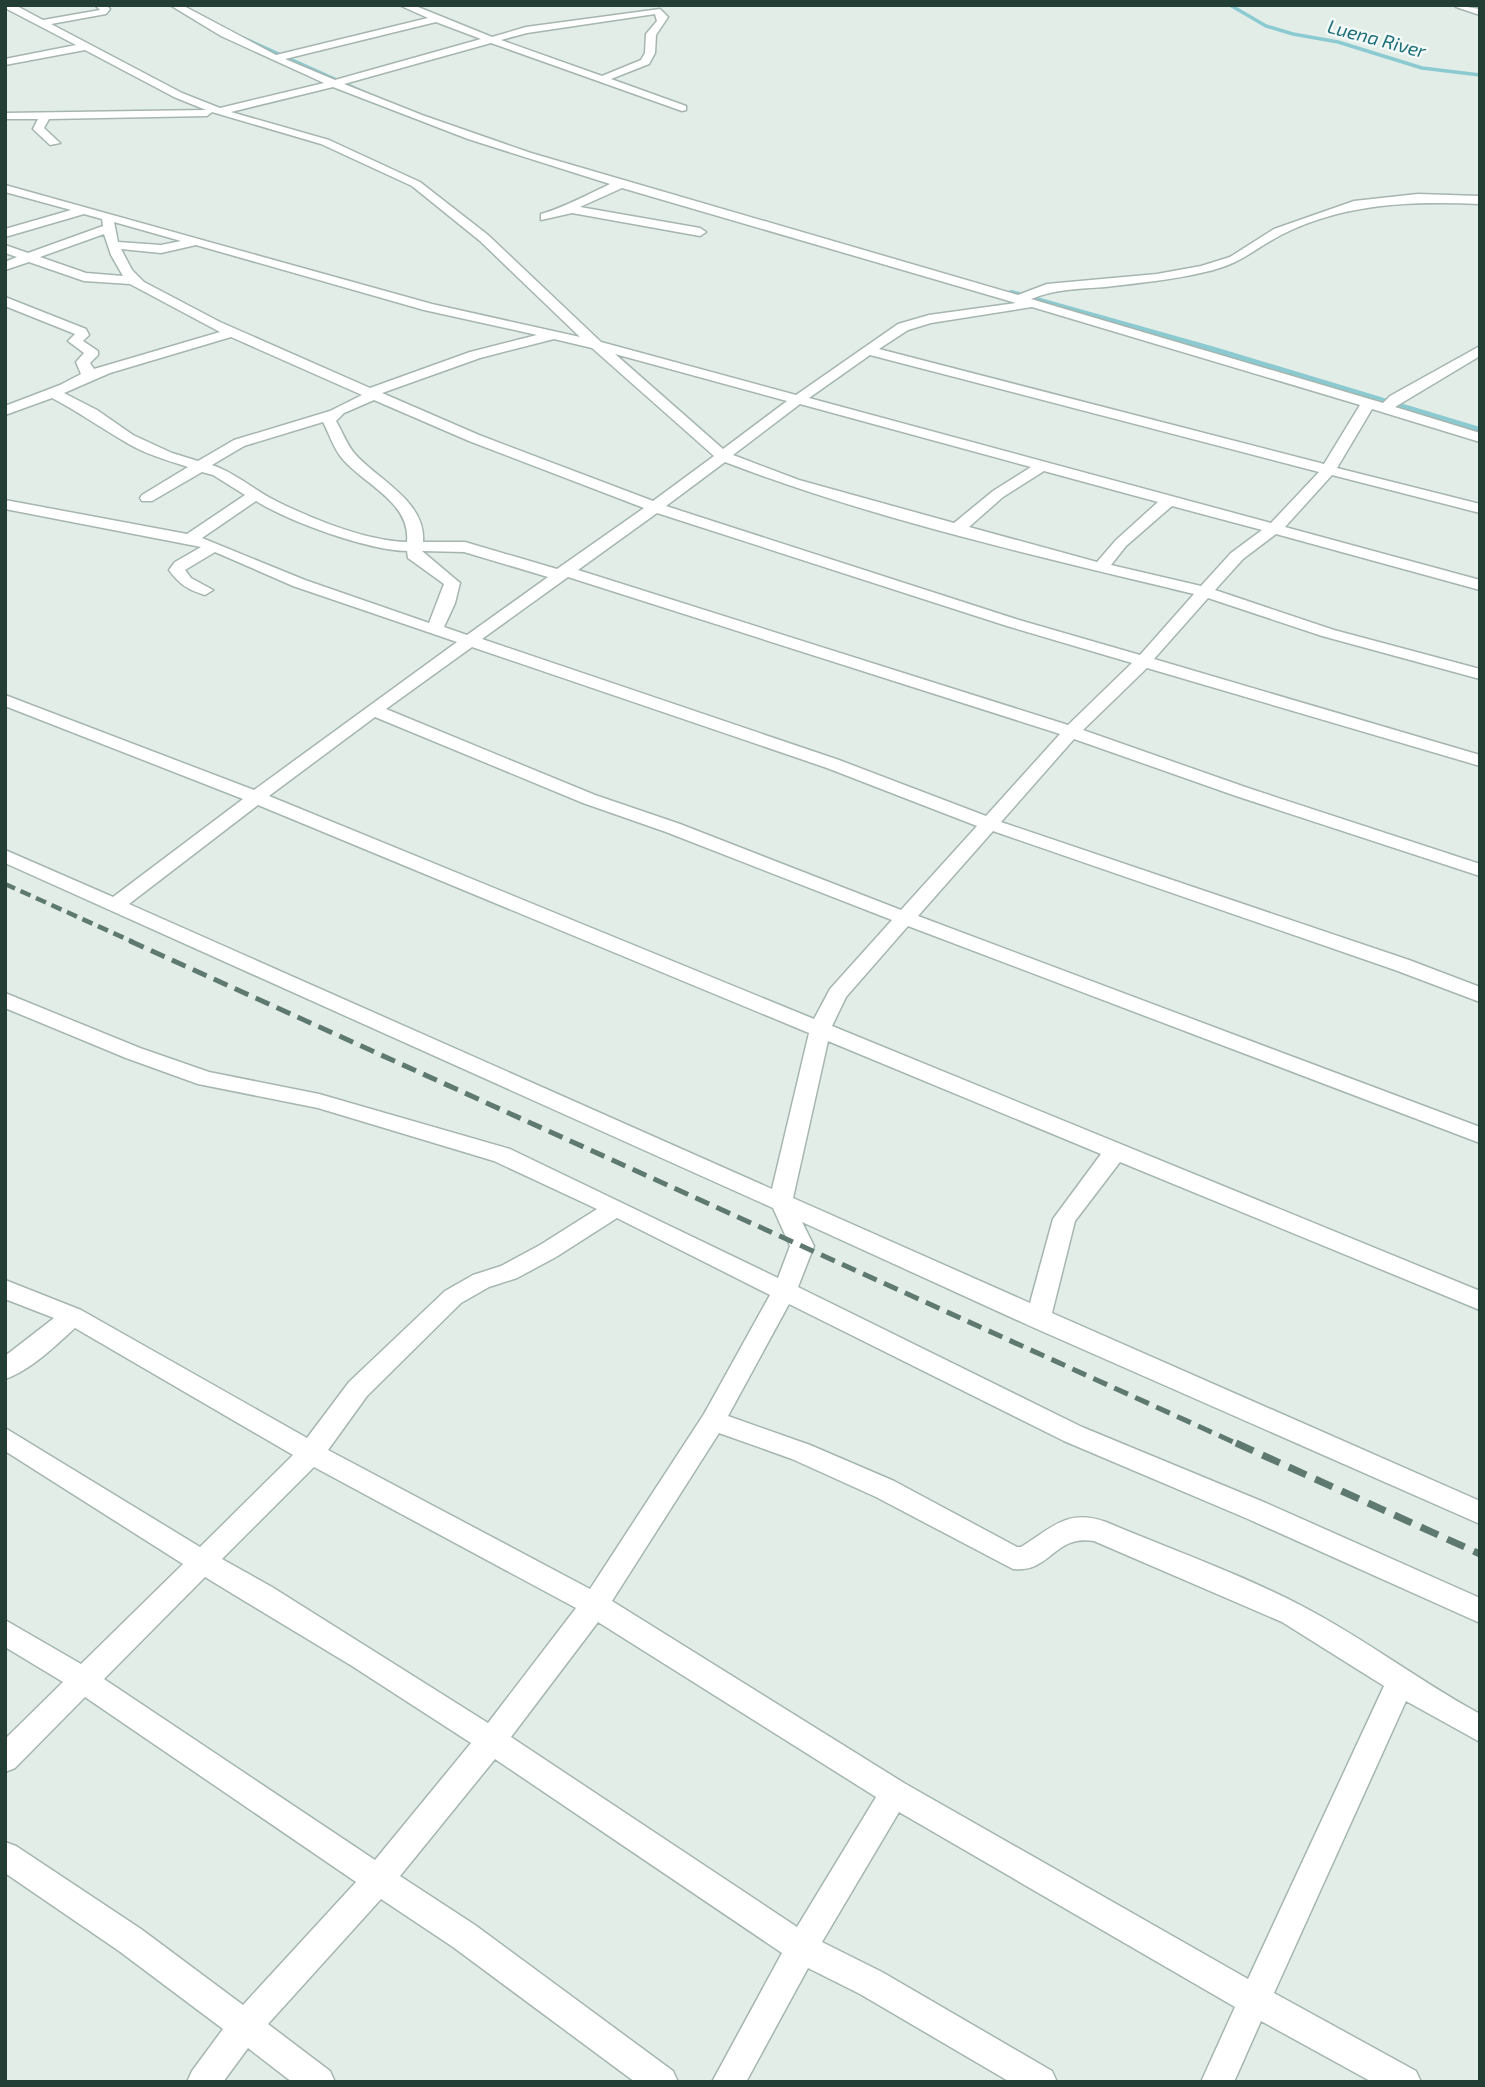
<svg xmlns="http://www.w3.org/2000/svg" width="1485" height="2087" font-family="'Exo 2',sans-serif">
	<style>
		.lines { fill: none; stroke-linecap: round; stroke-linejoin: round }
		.stream { stroke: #8bcad1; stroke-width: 3.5 }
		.canal { fill: #8bcad1; fill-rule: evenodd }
		.minor-casing { stroke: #a5b5af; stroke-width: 3 }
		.minor { fill: #fff; fill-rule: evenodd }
		.rail-far2 { stroke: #5d7970; stroke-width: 4.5; stroke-dasharray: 11 6; stroke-linecap: butt }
		.rail-far1 { stroke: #5d7970; stroke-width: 5; stroke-dasharray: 15 8; stroke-linecap: butt }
		.rail { stroke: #5d7970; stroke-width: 7; stroke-dasharray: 19 10; stroke-linecap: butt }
		.labels { text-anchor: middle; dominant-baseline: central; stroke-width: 5; stroke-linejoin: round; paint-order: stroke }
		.far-water-label { font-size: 19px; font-style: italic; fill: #1c6f7a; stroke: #f3f9f6 }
	</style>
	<rect width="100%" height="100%" fill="#e3ede8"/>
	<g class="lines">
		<polyline class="stream" points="1230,5 1266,26 1293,34 1338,42 1422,68 1480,75"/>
		<g class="canal">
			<polygon points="235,36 243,36 381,98 372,100 235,40"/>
			<polygon points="1012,290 1215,347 1480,427 1480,436 1205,353 1007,297 1007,291"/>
		</g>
		<g class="minor-casing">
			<g id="minor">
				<path d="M5,5h10l28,15 57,-10 -5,-5h11l4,4 -4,5 -55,10 131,69 38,15 104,-25 -103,-47 -51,-31h12l94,50 152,-37 -29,-13h14l79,32 34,-10 134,-18 8,8 -12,18 -1,18 -6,11 -38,15 75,27v4l-4,1 -191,-68 -147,41 78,31 109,38 487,142 29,-11 110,-10 44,-8 29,-9 44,-28 80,-28 64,-7 62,2v8c-68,-3 -136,-1 -199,31 -30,16 -40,29 -76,37 -33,8 -66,11 -100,15 -26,2 -50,2 -74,12l352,104 7,-7 90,-50v10l-85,51 85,26v9l-108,-33 -35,59 143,36v9l-148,-38 -47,52 195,53v10l-204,-56 -33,25 -28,31 119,40 146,39v10l-158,-43 -114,-38 -54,61 326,96v11l-333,-98 -64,62 165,58 232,76v12l-244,-80 -162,-57 -73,83 408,138 71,27v15l-85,-32 -402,-139 -75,85 562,211v16l-572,-217 -62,71 -14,29 648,265v19l-360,-148 -45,59 -23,92 428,188v23l-450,-198 -228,-104 12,24 -16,41 284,140 184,76 214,95v25l-232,-104 -184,-78 -275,-137 -61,112 82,29 84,36 123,66h4c31,-19 46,-39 85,-25 64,27 135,52 196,84 62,32 117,75 178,108v28l-74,-41 -132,292 142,78 5,11h-49l-111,-61 -27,61h-33l34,-75 -336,-195 -77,130 60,30 170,99 5,11h-47l-150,-88 -52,-26 -62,114h-34l70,-129 -287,-194 -95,117 75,49 198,146 5,11h-43l-182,-135 -72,-48 -113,125 62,47 5,11h-43l-44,-34 -25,34h-36l5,-11 31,-42 -104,-78 -114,-78v-31l11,4 125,83 102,76 113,-123 -271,-185 -70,71 -10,4v-33l58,-57 -58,-35v-27l76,44 102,-100 -178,-113v-23l195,119 93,-92 -218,-127c-20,18 -44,42 -70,51v-23l49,-38 -49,-19v-19l76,30 226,128 42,-56 96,-91 28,-16 28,-9 39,-21 57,-36 -103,-48 -176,-53 -120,-24 -72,-26 -121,-50v-15l135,55 69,24 110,22 191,55 268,129 12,-32 -17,-38 -768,-345v-13l108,47 130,-98 -238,-93v-11l249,95 203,-148 -164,-56 -78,-34 -30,18 6,8 22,12 -8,5c-17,-5 -26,-11 -36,-25l6,-8 26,-15 -196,-38v-9l182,34 58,-39 -32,-20 -11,-3 -50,29h-10l-2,-3 2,-3 46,-28c-22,-7 -46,-14 -66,-27 -24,-14 -45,-29 -70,-42l-47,17v-9l55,-21 21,-11 -5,-12 8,-9 -16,-12 7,-7 -70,-28v-9l81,32 3,6 -6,6 15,10v4l-8,8 4,6 126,-37 -90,-48 -46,-3 -55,-19 -24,8v-8l12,-5 -12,-4v-8l23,8 75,-27 -1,-7 -18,-5 -79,23v-8l66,-19 -66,-18v-7l427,119 148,33 -100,-96 -68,-55 -91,-42 -109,-32 -5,4 -158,3 -5,9 16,15 -10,2 -17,-16 5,-10h-33v-6l201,-3 -32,-13 -89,-47 -80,15v-6l71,-14 -71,-37zM655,14l2,7 -11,13 -1,19 -4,7 -39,16 -101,-36 26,-7zM436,22l45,17 -146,41 -50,-21zM333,87l135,52 142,45c-23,11 -45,23 -69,30v6l31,-7 128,23 6,-4 -6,-4 -120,-21 42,-19 394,115 -87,12 -31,9 -102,71 -195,-53 -113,-107 -68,-53 -91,-42 -98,-28zM114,222l67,19 -20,4 -43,-3zM104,234l7,21 12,21 -37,-3 -46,-16zM196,245l228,65 113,25 -67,17 -100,36 -150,-66 -76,-40 -12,-12 -11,-21 40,4zM1032,307l328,98 -36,59 -445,-115 29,-19 23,-7zM231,337l131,58 -32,16 -96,29 -36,21 -26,-8 -39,-18 -36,-25 -33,-17 46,-20zM554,339l38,9 122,108 -61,45 -174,-66 -97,-42 98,-35zM615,354l172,47 -64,48zM870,355l449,117 -48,51 -462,-125zM374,400l95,41 175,67 -87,61 -92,-27h-42c3,-41 -45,-62 -68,-88 -8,-9 -13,-23 -19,-33l8,-8zM800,404l231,63 -38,24 -39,32 -155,-43 -66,-25zM323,422c6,11 10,25 18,35 21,27 70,44 66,85 -40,-1 -92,-22 -129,-40 -23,-11 -42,-29 -66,-37l32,-19zM725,462c151,58 312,94 469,132l-54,61 -121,-35 -353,-114zM1044,471l114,31 -42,38 -19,22 -128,-35 34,-30zM256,501c34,21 111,49 151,50l1,7 36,26 -15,39 -124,-43 -103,-42zM1172,506l90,24 -31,23 -30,33 -90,-21 15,-19zM657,513l350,113 125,37 -64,62 -490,-155zM422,551l42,1 84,25 -81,58 -23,-8 11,-24 5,-20zM568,577l492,157 -74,82 -147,-56 -357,-121zM472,647l355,121 150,58 -76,84 -221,-86 -85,-29 -209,-86zM375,717l208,86 83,29 226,88 -62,69 -16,30 -545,-223zM258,805l551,228 -37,156 -643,-285zM828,1041l273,113 -48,65 -23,84 -237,-105zM617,1218l153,77 -66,119 -114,175 -262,-139 39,-54 94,-93 28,-16 28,-9 39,-21zM719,1433l73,26 84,38 137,72c38,4 41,-35 81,-28l188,81 102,64 -136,293 -344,-196 -292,-182zM314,1467l262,141 -88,115 -216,-136 -50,-28zM205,1577l147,89 119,77 -96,117 -271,-181zM598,1622l278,175 -79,130 -286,-190z"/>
				<polygon points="1454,5 1480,9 1480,15 1456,7"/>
			</g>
		</g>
		<use href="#minor" class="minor"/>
		<polyline class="rail-far2" points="5,884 133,942"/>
		<polyline class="rail-far1" points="130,941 1240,1445"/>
		<polyline class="rail" points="1236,1443 1480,1554"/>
	</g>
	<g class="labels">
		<g class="far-water-label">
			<text transform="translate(1377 38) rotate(15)">Luena River</text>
		</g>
	</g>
	<rect width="1485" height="2087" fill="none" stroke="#223e35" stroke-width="14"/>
</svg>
